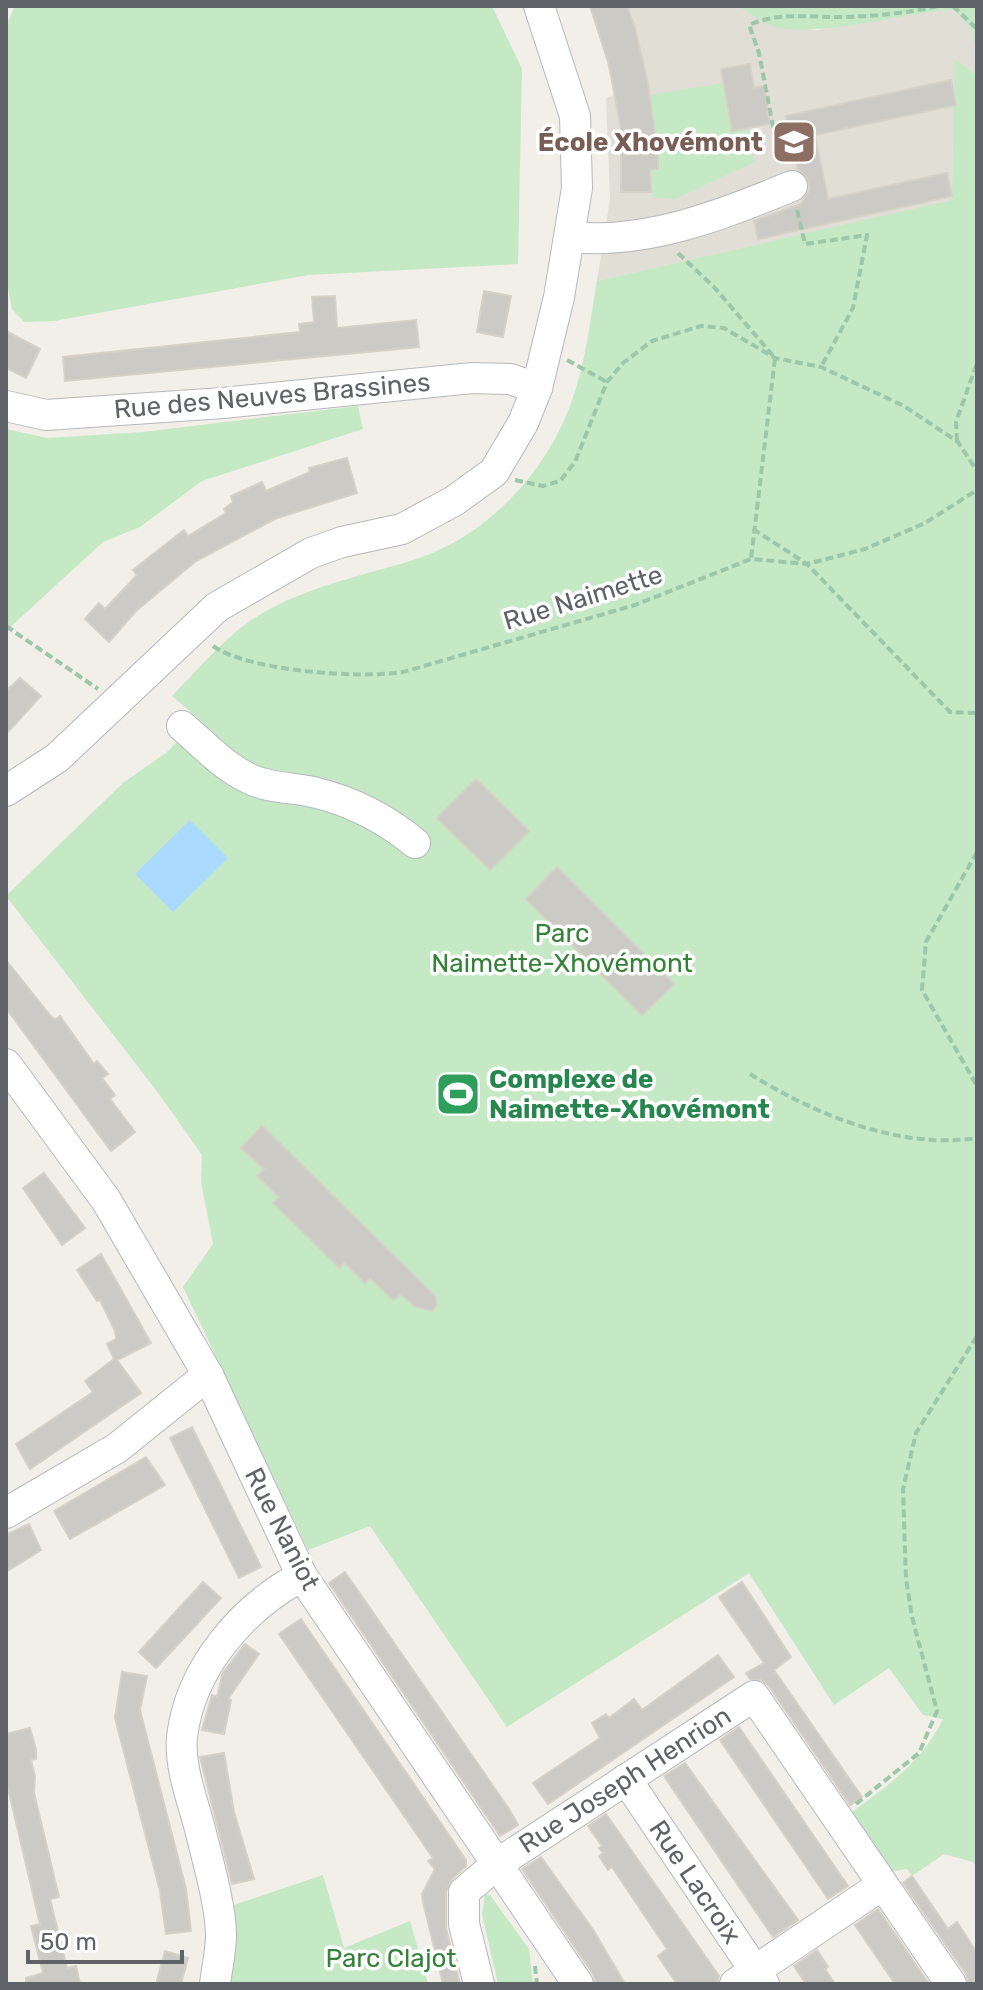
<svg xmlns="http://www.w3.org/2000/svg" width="983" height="1990" font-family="Rubik,sans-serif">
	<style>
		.education { fill: #e1ded6 }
		.green { fill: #c5e8c5 }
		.water { fill: #aadaff }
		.building { fill: #cccac5; stroke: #d6d1c6; stroke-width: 2 }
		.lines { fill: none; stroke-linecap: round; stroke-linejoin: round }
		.minor-casing { stroke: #b5b8bc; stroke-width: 32 }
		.path { stroke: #9cc7a9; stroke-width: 4; stroke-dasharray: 8 4; stroke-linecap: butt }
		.minor { stroke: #fff; stroke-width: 30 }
		.labels { text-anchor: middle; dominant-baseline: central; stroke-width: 7; stroke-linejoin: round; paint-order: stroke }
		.education-label { font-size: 26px; font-weight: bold; fill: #785e54; stroke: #fff; text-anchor: end }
		.street-label { font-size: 26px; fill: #5f6368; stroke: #fff }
		.park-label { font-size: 26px; fill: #348238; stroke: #fff }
		.leisure-label { font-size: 26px; font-weight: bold; fill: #27864d; stroke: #fff; text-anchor: start }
	</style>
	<rect width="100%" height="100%" fill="#f1efe8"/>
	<polygon class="education" points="590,6 737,6 772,26 817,30 919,11 954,10 972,29 977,66 977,184 966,197 597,281 610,199 606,98 614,95 602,38"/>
	<g class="green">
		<polygon points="15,6 492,6 522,69 518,264 308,275 54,321 24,322 12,309 6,278 6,26"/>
		<path d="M737,6h240v60l-5,-37 -18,-19c-46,1 -147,31 -184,15 -11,-5 -22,-13 -33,-19z"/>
		<path d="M955,59l22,17v1790l-4,-4 -29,-8 -32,22 -5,-7 -25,4 -37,-56c41,-30 75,-52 98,-98l-20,-4 -34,-47 -55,37 -85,-132 -242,154 -137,-201 -62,24 -125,-263 30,-43 -12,-62 1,-27 -43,-61 -153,-198 118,-114 42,-29 33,-34 -27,-23c28,-28 54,-61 89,-82 48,-28 97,-37 149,-53 75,-22 137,-88 162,-161 14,-38 18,-80 25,-119l355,-81z"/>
		<polygon points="723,83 732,131 748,128 754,162 675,199 652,197 650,169 658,168 658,152 651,152 654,128 650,95"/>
		<polygon points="358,406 363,429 202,481 140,527 103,542 6,631 6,429 47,438 143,432"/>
		<polygon points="323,1875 344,1948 410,1921 428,1984 226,1984 231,1906"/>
		<polygon points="485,1894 490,1895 529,1949 533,1984 498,1984 482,1914"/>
	</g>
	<polygon class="water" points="190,820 228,858 173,912 135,874"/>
	<g class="building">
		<polygon points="590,6 627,6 635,28 648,84 658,157 658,169 650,169 651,192 621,192 621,129 609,65"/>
		<polygon points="750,64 754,88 764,86 770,124 732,131 721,69"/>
		<polygon points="951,80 956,105 815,135 828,199 947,173 952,196 758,239 754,221 801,204 810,189 808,179 798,169 786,116"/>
		<polygon points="484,291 511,296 503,337 477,332"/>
		<polygon points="335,296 337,328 416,320 419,347 65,381 63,357 300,332 299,324 314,322 312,297"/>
		<polygon points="6,331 40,349 26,378 6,368"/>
		<polygon points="347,458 357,493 277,518 196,561 136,611 109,642 85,619 99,603 105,609 137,575 133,570 184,530 188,536 226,513 224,509 233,502 231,496 262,482 266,491 310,472 309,468"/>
		<polygon points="20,678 41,696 6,734 6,691"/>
		<polygon points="476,779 529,831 490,870 437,818"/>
		<polygon points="557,867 674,984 642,1015 526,899"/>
		<polygon points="6,960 49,1014 55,1020 60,1016 94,1064 97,1061 108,1074 102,1078 115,1095 110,1099 135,1132 111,1151 6,1008"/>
		<polygon points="262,1126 436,1297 437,1306 432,1311 414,1306 401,1294 393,1300 370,1278 365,1283 344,1263 340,1268 273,1203 279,1197 257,1176 264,1169 241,1148"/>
		<polygon points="44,1173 85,1228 62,1245 23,1188"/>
		<polygon points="101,1254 151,1343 117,1360 141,1393 30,1469 16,1444 93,1392 85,1381 114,1359 107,1344 116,1339 115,1331 100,1300 97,1301 77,1270"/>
		<polygon points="192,1427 261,1567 239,1578 170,1438"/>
		<polygon points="146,1457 165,1485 70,1539 54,1511"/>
		<polygon points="29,1524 41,1550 6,1572 6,1535"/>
		<polygon points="345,1572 509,1809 518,1825 500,1836 329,1583"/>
		<polygon points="203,1582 221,1598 156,1668 139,1652"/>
		<polygon points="742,1582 791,1657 774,1670 862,1797 850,1805 769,1686 761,1680 750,1679 746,1673 764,1663 719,1597"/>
		<polygon points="301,1619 466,1860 466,1866 452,1879 446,1892 446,1928 460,1984 443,1984 423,1902 422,1894 435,1869 428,1861 433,1858 279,1634"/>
		<polygon points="245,1644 259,1654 228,1699 231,1700 224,1734 202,1730 212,1695 217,1697 223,1673"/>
		<polygon points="718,1655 734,1677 548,1804 533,1783 600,1738 592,1723 606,1714 609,1718 634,1699 642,1710"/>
		<polygon points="122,1672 147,1676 140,1710 186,1889 191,1931 166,1934 160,1891 115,1718"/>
		<polygon points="739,1727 848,1886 828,1899 720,1740"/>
		<polygon points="30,1728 36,1750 36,1759 31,1760 35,1777 34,1793 59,1897 50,1899 67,1968 76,1966 80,1984 26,1984 26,1978 43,1973 31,1926 40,1924 6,1780 6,1734"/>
		<polygon points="224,1753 234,1812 254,1879 232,1884 200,1757"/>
		<polygon points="685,1763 798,1920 773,1937 664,1776"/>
		<polygon points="606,1814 719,1976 717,1984 677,1984 658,1956 667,1949 612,1867 608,1870 599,1856 603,1853 599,1848 602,1846 588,1826"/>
		<polygon points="541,1857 594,1931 625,1984 596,1984 593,1974 522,1869"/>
		<polygon points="912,1876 948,1929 957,1922 977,1953 977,1984 969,1984 966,1974 903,1883"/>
		<polygon points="878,1909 929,1984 895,1984 855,1925"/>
		<polygon points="817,1950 828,1967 825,1969 835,1984 806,1984 794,1966"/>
		<polygon points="165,1951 188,1958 181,1984 156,1984"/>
	</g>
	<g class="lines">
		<g class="minor-casing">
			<g id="minor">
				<path d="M570,237c77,8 151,-22 222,-51"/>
				<polyline points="6,406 46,415 223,403 472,378 510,379 537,388"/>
				<path d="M182,726c22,19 42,41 68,53 20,10 46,8 67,14 36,9 70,27 98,50"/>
				<polyline points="6,791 57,758 217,607 311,553 342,542 402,529 454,501 494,472 523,423 537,388 559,297 577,188 575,116 539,6"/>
				<polyline points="6,1064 106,1200 208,1375 302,1576 578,1984"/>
				<polyline points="6,1513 117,1448 208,1375"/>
				<polyline points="626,1779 764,1984"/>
				<path d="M215,1984c2,-16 6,-33 6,-49 0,-28 -13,-73 -20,-102 -7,-29 -22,-65 -19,-96 8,-69 61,-130 120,-161"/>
				<polyline points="479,1984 464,1924 464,1892 497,1864 754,1696 951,1984"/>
				<polyline points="735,1984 882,1885"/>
			</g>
		</g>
		<g class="path">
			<polyline points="953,6 977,29"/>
			<path d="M780,163l-21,-110 -10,-28c32,-14 63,-7 97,-8 32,-1 62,-4 92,-11"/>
			<polyline points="797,210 805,244 867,235 853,308 821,367"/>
			<polyline points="678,253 714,287 775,358 751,559"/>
			<polyline points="567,360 607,382"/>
			<polyline points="957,441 956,422 977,363"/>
			<polyline points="515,480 543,486 560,481 575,462 607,382 623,363 652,341 701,326 724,328 775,358 821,367 904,406 958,442 977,471"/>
			<polyline points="753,529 807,564 950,712 977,713"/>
			<polyline points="6,626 98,689"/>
			<path d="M213,646c35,25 147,33 190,26l232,-67 116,-46 56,5 58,-15 60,-26 52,-33"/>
			<polyline points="977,852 926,942 922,990 977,1086"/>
			<path d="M750,1074c64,40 150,76 227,64"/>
			<polyline points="856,1804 919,1753 937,1711 912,1617 906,1579 903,1489 916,1433 977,1336"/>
			<polyline points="535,1966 537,1984"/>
		</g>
		<use href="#minor" class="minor"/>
	</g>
	<defs>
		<g id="school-square" transform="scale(2.3)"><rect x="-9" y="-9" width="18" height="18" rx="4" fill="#8d6e63" stroke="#fff"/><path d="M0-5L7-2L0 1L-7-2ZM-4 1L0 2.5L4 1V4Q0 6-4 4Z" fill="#fff"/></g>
		<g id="stadium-square" transform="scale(2.3)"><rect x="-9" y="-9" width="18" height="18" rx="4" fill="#2e9e5b" stroke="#fff"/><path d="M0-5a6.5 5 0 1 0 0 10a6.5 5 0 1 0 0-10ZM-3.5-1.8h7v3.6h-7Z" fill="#fff"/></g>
	</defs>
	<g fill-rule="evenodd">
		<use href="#school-square" x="794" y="142"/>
		<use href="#stadium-square" x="458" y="1094"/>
	</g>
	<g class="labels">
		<g class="education-label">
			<text x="763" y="142">École Xhovémont</text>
		</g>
		<g class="street-label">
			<text transform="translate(272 396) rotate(-5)">Rue des Neuves Brassines</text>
			<text transform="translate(583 598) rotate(-17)">Rue Naimette</text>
			<text transform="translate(282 1529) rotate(63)">Rue Naniot</text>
			<text transform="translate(625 1780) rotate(-33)">Rue Joseph Henrion</text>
			<text transform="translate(695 1882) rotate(56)">Rue Lacroix</text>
		</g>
		<g class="park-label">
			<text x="562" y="933">Parc<tspan x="562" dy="30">Naimette-Xhovémont</tspan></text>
			<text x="391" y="1958">Parc Clajot</text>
		</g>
		<g class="leisure-label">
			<text x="489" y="1079">Complexe de<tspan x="489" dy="30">Naimette-Xhovémont</tspan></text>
		</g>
	</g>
	<rect width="983" height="1990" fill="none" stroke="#5f6368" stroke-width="16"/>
	<path d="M28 1950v12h154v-12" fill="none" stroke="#5f6368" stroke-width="4"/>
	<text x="40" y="1950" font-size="24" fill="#5f6368" stroke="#ffffff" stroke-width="6" paint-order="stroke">50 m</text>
</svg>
